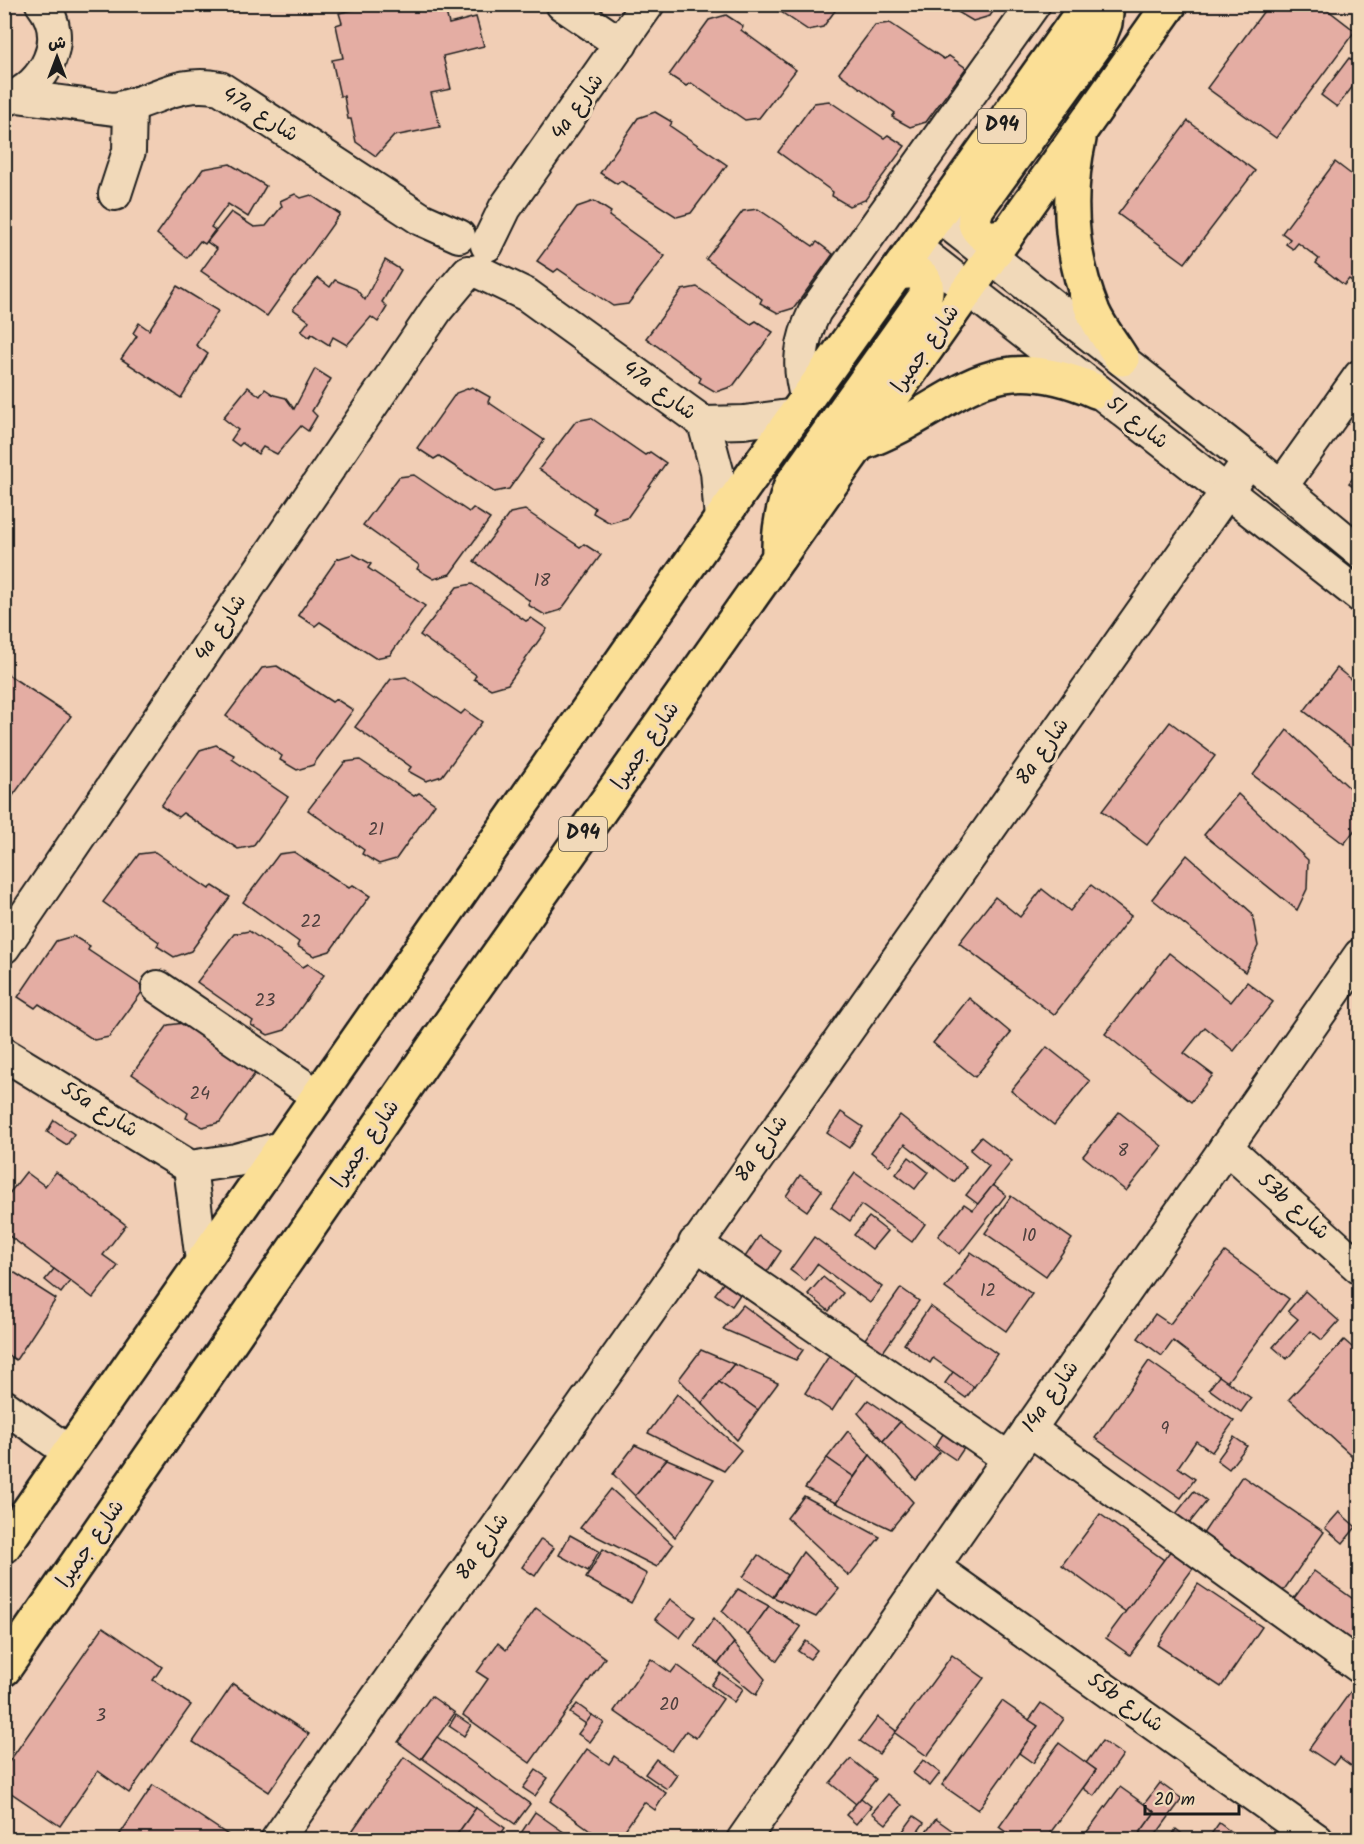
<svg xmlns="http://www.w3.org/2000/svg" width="1364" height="1844" font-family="Kalam,'Playpen Sans Arabic',sans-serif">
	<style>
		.building { fill: #e4ada3; stroke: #1c1c1c; stroke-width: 1.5 }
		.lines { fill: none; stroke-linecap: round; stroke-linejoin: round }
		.minor-casing { stroke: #1c1c1c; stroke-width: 36 }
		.major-casing { stroke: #1c1c1c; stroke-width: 38 }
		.minor { stroke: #f1d9b9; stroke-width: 32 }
		.major { stroke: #fbdf96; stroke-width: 33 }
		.labels { text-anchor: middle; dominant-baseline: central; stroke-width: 6; stroke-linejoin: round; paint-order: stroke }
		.number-label { font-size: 18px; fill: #4e403e }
		.shield { fill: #f1d9b9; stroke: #5c554b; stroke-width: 1.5 }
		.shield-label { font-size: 20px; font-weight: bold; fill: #1c1c1c }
		.street-label { font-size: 21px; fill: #1c1c1c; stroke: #f1d9b9 }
	</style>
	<rect width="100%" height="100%" fill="#f1ceb5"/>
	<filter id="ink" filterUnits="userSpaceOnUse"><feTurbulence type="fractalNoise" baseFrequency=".0167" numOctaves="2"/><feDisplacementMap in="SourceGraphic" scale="12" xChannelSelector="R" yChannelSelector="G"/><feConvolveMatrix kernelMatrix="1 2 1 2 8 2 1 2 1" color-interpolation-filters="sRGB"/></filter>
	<g filter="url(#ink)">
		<g class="building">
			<polygon points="378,4 444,4 449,24 476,17 484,46 443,56 451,89 431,93 440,127 394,136 376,156 356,142 351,119 348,119 344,96 340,96 332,60 343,58 336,25 342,23 339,13"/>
			<polygon points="769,4 840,4 823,27 808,30"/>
			<polygon points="955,4 998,4 990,16 973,21 956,11 958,7"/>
			<polygon points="1269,4 1320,4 1355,31 1276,138 1207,88"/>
			<polygon points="726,15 743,26 741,30 796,70 759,118 745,120 691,83 686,86 669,75 709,20"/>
			<polygon points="890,23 944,59 949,56 966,68 926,122 910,127 892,117 895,113 839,73 875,25"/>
			<polygon points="1349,58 1360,65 1360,77 1337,107 1321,95"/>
			<polygon points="829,101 884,138 888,135 905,146 865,200 849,206 832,196 833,192 778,152 814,103"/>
			<polygon points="655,112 672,122 670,126 727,165 691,213 677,217 621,181 617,184 600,173 638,118"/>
			<polygon points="1188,121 1255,171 1185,263 1118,214"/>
			<polygon points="1335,162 1360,181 1360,287 1349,279 1344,285 1316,263 1319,259 1298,243 1293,249 1286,244 1290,239 1282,233"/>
			<polygon points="230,164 266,186 248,217 228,204 211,227 215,230 205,244 200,241 187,258 157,234 203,169"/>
			<polygon points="295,194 301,198 311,195 340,214 267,316 201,271 217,249 207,242 231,212 254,227 266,226 282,206 280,201"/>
			<polygon points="594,201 611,212 609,216 665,256 628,304 613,306 558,269 554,272 537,261 577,207"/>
			<polygon points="758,209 813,246 817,242 833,254 794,308 778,313 760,303 762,299 706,259 743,211"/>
			<polygon points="385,260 401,270 382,302 387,307 378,322 371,317 347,345 333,337 329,345 312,334 309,337 301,331 309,321 293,309 318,278 330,287 335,280 356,289 365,300"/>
			<polygon points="177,286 218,311 196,345 208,354 181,398 121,359 137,336 133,333 139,323 149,330"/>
			<polygon points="697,287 751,324 756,321 773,332 733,386 716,392 699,382 701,378 646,338 682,290"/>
			<polygon points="315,369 331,379 312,411 317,416 308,431 301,426 277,454 263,447 258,454 242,443 239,446 231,440 238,430 223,418 248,387 260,396 265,389 274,395 286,398 294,409"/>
			<polygon points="472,387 490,397 488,402 544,440 509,489 494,492 439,456 434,459 417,448 456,393"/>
			<polygon points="591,418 645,455 650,452 666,463 627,518 610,523 593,513 595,508 539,469 576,421"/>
			<polygon points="1360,469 1360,491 1349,483"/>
			<polygon points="414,475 469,512 473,508 490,519 450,574 434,579 417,569 419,565 363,525 399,477"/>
			<polygon points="525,510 580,547 584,544 601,555 561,610 545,615 528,605 530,601 474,561 510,513"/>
			<polygon points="353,554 371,564 368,568 425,606 390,655 375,658 320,622 315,626 298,615 337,559"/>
			<polygon points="472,584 526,621 531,618 547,629 508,684 491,689 474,679 476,675 420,635 457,587"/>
			<polygon points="277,666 332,702 336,699 353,710 313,765 297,770 280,760 282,756 226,716 262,668"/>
			<polygon points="1337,668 1360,687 1360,754 1304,711"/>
			<polygon points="4,672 71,716 4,808"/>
			<polygon points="406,677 461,714 465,710 482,722 442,776 426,781 408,771 411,767 355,727 391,679"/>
			<polygon points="1170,722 1215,756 1147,845 1102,811"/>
			<polygon points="1287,730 1356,794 1357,827 1344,844 1253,775"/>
			<polygon points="216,745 234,755 232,759 288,797 253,846 238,849 183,813 178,817 161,806 200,750"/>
			<polygon points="360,760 414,796 419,793 435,804 396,859 379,864 362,854 364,850 308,810 345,762"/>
			<polygon points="1238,794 1308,860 1307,889 1297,910 1204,835"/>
			<polygon points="155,852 209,889 213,886 230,897 191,951 174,957 157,946 159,942 103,902 139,854"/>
			<polygon points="294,852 349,888 353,885 370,896 330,951 314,956 297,946 299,942 243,902 279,854"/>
			<polygon points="1187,855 1252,913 1258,946 1245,972 1152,899"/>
			<polygon points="1091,885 1131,916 1054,1015 959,943 995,897 1020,917 1042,889 1070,911"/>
			<polygon points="249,931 303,967 308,964 324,975 285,1030 268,1035 251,1025 253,1021 197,982 234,934"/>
			<polygon points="73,936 90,946 88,950 145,988 109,1037 94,1040 39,1004 35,1008 18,997 56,941"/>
			<polygon points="1169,953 1231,1002 1247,982 1273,1002 1234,1051 1205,1027 1184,1053 1213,1075 1191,1102 1105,1034"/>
			<polygon points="969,998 1011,1033 975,1077 933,1043"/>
			<polygon points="184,1023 259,1068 220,1122 203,1127 186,1118 188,1113 132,1074 168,1025"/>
			<polygon points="1047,1047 1090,1081 1054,1125 1011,1091"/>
			<polygon points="841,1112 863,1127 849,1148 827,1133"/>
			<polygon points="1119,1112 1162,1146 1126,1191 1083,1156"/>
			<polygon points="900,1115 966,1167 954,1182 905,1144 889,1166 871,1152"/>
			<polygon points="54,1120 74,1134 67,1145 47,1132"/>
			<polygon points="981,1137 1012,1161 978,1204 966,1195 989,1166 970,1150"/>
			<polygon points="909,1157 928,1172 915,1189 896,1174"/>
			<polygon points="26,1172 45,1186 56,1172 126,1225 103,1255 118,1266 93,1298 4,1232 4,1200"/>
			<polygon points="855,1173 925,1224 912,1242 861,1205 850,1221 831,1207"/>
			<polygon points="800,1175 822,1190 807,1211 786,1196"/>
			<polygon points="993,1185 1006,1195 960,1254 938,1236 964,1204 973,1210"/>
			<polygon points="1011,1196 1072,1239 1046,1276 985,1233"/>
			<polygon points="869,1217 887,1231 872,1249 854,1235"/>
			<polygon points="759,1236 781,1251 767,1272 745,1257"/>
			<polygon points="814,1237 882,1287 870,1303 817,1264 805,1281 790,1270"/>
			<polygon points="971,1252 1032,1294 1006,1331 945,1288"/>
			<polygon points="1225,1252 1289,1299 1227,1382 1173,1341 1162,1356 1138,1338 1155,1314 1170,1324"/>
			<polygon points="4,1266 56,1299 16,1360 4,1353"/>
			<polygon points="54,1269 70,1281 61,1293 45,1280"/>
			<polygon points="823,1277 843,1293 829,1311 808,1294"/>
			<polygon points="724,1282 741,1293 732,1306 715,1294"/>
			<polygon points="901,1288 919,1301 878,1359 860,1346"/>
			<polygon points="1305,1291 1339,1321 1322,1340 1311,1331 1287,1359 1273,1347 1298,1319 1288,1311"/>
			<polygon points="743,1305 803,1350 796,1360 723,1329"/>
			<polygon points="930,1306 997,1354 974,1387 933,1358 930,1363 904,1344"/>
			<polygon points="1344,1340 1360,1354 1360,1463 1289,1399"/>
			<polygon points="701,1350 734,1364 702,1403 679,1379"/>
			<polygon points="831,1353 858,1371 832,1411 805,1393"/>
			<polygon points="1149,1361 1234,1421 1212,1452 1196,1441 1178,1467 1195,1479 1181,1498 1095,1438"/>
			<polygon points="734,1364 778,1383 758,1410 719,1382"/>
			<polygon points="953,1372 974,1387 966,1398 945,1383"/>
			<polygon points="1219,1376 1251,1398 1241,1412 1209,1389"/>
			<polygon points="719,1382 758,1410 737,1440 702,1403"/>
			<polygon points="677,1394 741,1450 724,1471 648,1433"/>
			<polygon points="868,1400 900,1422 883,1441 858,1413"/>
			<polygon points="900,1422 940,1452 916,1480 883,1441"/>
			<polygon points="848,1431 870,1455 854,1477 827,1458"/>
			<polygon points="945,1431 966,1445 956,1460 935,1446"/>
			<polygon points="1234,1437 1247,1446 1229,1469 1217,1460"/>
			<polygon points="635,1445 667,1459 635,1496 613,1474"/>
			<polygon points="870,1455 913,1502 891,1529 836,1503"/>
			<polygon points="827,1458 854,1477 836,1503 805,1488"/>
			<polygon points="667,1459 714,1479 675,1537 635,1496"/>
			<polygon points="1242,1476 1324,1532 1279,1597 1198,1541"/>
			<polygon points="611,1489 673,1545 657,1567 580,1528"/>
			<polygon points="1194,1491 1207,1501 1184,1530 1171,1520"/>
			<polygon points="804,1496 880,1537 849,1576 787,1518"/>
			<polygon points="1339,1512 1356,1527 1343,1543 1325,1528"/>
			<polygon points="1100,1514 1164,1560 1126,1612 1062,1565"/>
			<polygon points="570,1535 599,1551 588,1571 559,1555"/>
			<polygon points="541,1539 554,1548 535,1576 522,1567"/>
			<polygon points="1174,1546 1197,1563 1130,1655 1106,1638"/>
			<polygon points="603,1549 647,1574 631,1603 586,1578"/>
			<polygon points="803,1552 839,1589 816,1617 773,1597"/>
			<polygon points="758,1555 787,1575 773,1597 743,1577"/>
			<polygon points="1314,1571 1360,1604 1360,1656 1289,1605"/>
			<polygon points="1198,1584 1262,1627 1221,1687 1157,1645"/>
			<polygon points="738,1589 769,1606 748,1635 722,1611"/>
			<polygon points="670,1599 695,1617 680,1638 655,1619"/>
			<polygon points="769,1606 801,1627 777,1661 748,1635"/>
			<polygon points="536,1608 605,1658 530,1763 463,1715 488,1679 477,1672 498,1643 506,1650"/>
			<polygon points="714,1618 734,1643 718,1664 695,1646"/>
			<polygon points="103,1627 162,1667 153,1680 191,1705 129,1793 98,1771 60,1826 4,1788 4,1769"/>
			<polygon points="806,1641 817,1650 810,1659 798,1651"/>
			<polygon points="734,1643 765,1679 756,1695 718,1664"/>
			<polygon points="952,1655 984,1678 927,1756 895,1733"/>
			<polygon points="651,1659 671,1673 677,1665 723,1699 696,1738 686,1731 672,1751 614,1711"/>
			<polygon points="720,1673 743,1689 734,1702 711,1685"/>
			<polygon points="233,1684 309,1734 269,1792 193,1742"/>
			<polygon points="1351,1691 1360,1698 1360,1772 1339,1757 1333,1765 1309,1749"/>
			<polygon points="431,1696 455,1713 421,1759 398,1742"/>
			<polygon points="1002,1701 1038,1726 978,1810 942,1785"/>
			<polygon points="1041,1703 1064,1719 1033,1763 1019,1753 1038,1726 1029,1720"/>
			<polygon points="577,1704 592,1715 586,1724 570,1713"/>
			<polygon points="456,1715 471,1725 464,1736 449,1726"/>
			<polygon points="592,1715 604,1723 590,1742 578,1734"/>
			<polygon points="878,1717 896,1731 879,1754 860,1741"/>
			<polygon points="437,1737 530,1804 515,1824 422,1758"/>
			<polygon points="1102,1741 1123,1755 1094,1796 1083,1788 1096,1770 1086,1763"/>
			<polygon points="1059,1743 1096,1770 1045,1840 1017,1840 999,1827"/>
			<polygon points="587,1749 609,1764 614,1756 666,1793 655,1810 644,1802 618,1840 604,1840 550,1801"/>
			<polygon points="404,1757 476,1808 453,1840 351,1840 348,1837"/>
			<polygon points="656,1759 677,1775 667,1789 645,1774"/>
			<polygon points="851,1759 876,1779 856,1804 830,1783"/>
			<polygon points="923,1760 940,1773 930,1786 913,1773"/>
			<polygon points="536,1770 548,1778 535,1796 523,1788"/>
			<polygon points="1160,1783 1182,1799 1152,1840 1147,1840 1139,1834 1155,1812 1144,1804"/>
			<polygon points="153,1785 228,1835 225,1840 116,1840"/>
			<polygon points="1120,1787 1155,1812 1139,1834 1135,1840 1081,1840"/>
			<polygon points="888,1794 902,1805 886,1824 872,1813"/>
			<polygon points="861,1798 871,1806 856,1824 846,1815"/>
			<polygon points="476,1808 505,1828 497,1840 453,1840"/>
			<polygon points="535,1812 575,1840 531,1840 521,1833"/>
			<polygon points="914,1816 924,1823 913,1838 903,1831"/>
			<polygon points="936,1819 960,1836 958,1840 920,1840"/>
			<polygon points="1219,1823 1242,1840 1207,1840"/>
			<polygon points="1176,1829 1190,1840 1169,1840"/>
		</g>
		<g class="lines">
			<g class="minor-casing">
				<g id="minor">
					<polyline points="562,4 621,44"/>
					<path d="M17,96l97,13c41,-7 63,-30 106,-21l201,131 38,17"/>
					<path d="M8,99c37,-13 62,-60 34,-95"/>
					<polyline points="115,194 129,151 130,106"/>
					<polyline points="939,216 1249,460 1360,552"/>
					<polyline points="487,245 505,208 648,4"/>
					<polyline points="916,248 1360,596"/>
					<polyline points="477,271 527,295 704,423 744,422 796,415"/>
					<path d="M807,399c-10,-33 -7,-57 8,-88l219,-307"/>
					<polyline points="704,423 717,471 721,519"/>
					<polyline points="1281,487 1360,376"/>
					<polyline points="4,947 437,309 468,272"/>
					<polyline points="158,987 318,1096"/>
					<polyline points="4,1054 190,1167 236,1160 281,1148"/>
					<polyline points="1226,1147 1360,1268"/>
					<polyline points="190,1167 202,1261"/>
					<polyline points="695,1243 1008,1458"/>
					<polyline points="4,1406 69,1452"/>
					<polyline points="1029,1429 1360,1667"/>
					<polyline points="933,1567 1317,1840"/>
					<polyline points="277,1840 1249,460"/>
					<polyline points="743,1840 1360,955"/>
				</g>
			</g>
			<g class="major-casing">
				<g id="major">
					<path d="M1079,139c-13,59 -9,116 14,173 7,16 20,32 29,47"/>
					<path d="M1007,235l-19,3c-13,-8 -17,-16 -10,-31l119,-164 8,-20 2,-19"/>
					<path d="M859,444c97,-34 122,-103 237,-53"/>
					<path d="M779,557c-1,-26 3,-47 12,-72l134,-188c6,-21 -9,-29 -28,-23"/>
					<polyline points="4,1546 721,519 1088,4"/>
					<polyline points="4,1669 464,1003 1170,4"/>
				</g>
			</g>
			<use href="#minor" class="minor"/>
			<use href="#major" class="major"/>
		</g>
	</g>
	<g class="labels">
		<g class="number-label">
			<text x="542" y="581">18</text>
			<text x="376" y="830">21</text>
			<text x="311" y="922">22</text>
			<text x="265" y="1001">23</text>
			<text x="200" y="1094">24</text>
			<text x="1123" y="1151">8</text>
			<text x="1029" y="1236">10</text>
			<text x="988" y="1291">12</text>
			<text x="1165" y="1429">9</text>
			<text x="669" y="1705">20</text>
			<text x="101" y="1716">3</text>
		</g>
		<g class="shield">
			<rect x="978" y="109" width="48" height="34" rx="4.5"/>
			<rect x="559" y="817" width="48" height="34" rx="4.5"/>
		</g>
		<g class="shield-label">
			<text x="1002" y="126">D94</text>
			<text x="583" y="834">D94</text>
		</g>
		<g class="street-label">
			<text transform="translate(578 107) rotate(-55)">4a شارع</text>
			<text transform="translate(260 115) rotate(32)">47a شارع</text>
			<text transform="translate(926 349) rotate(-55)">شارع جميرا</text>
			<text transform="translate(659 391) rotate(36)">47a شارع</text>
			<text transform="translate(1137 423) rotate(38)">شارع 51</text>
			<text transform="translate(221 628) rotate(-56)">4a شارع</text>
			<text transform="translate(646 746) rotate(-55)">شارع جميرا</text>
			<text transform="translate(1043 752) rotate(-55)">8a شارع</text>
			<text transform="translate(99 1110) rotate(32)">55a شارع</text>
			<text transform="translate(366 1144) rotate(-55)">شارع جميرا</text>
			<text transform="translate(762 1149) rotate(-55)">8a شارع</text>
			<text transform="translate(1293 1207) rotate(42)">53b شارع</text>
			<text transform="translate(1051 1397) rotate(-55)">14a شارع</text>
			<text transform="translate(91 1544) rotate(-55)">شارع جميرا</text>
			<text transform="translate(483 1547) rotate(-55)">8a شارع</text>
			<text transform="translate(1125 1703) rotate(35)">55b شارع</text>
		</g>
	</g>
	<rect width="1364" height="1844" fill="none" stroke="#f1d9b9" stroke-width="24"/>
	<rect x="12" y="12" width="1340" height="1820" fill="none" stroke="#1c1c1c" stroke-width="2" filter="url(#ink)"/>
	<g transform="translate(57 57)" stroke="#f1d9b9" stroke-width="4.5" paint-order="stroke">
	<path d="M0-4.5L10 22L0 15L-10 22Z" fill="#1c1c1c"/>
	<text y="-9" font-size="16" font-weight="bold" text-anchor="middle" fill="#1c1c1c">ش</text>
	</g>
	<path d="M1145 1805v9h94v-9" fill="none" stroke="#1c1c1c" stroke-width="3"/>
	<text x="1154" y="1805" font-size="18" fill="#1c1c1c" stroke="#f1d9b9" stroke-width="4.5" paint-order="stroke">20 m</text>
</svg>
